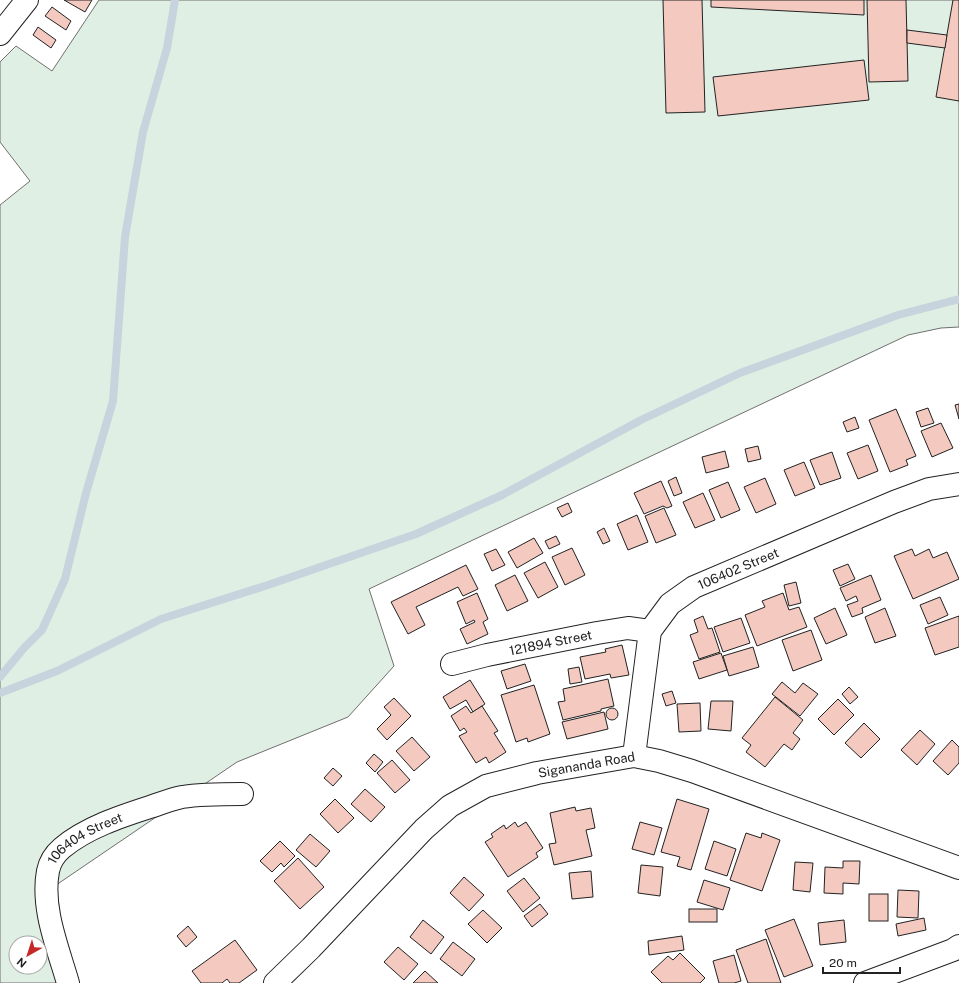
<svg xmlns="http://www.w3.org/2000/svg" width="959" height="983" font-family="'Public Sans',sans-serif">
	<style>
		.green { fill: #e0efe3; stroke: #6f6f6f; fill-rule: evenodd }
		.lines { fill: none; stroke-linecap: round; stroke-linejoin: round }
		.stream { stroke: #c7d3dd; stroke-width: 8 }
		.building { fill: #f3c9c0; stroke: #222 }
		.minor-casing { stroke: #222; stroke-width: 24 }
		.minor { stroke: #fff; stroke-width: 22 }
		.labels { text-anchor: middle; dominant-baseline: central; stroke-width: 3; stroke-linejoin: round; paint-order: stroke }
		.street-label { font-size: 13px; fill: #222; stroke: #fff }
	</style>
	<rect width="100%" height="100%" fill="#fff"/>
	<path class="green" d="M99,0h860v327l-18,1 -33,7 -539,254 25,77 -46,51 -111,45 -200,136 21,85h-58v-778l30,-24 -30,-39v-80l16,-16 36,25zM16,943h24v24h-24z"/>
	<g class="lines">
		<g class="stream">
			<polyline points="0,677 24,648 42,630 65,579 86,493 113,401 125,237 143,132 167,48 175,0"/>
			<polyline points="0,693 57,671 161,619 268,585 416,534 502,495 641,420 740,373 898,315 959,299"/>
		</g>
	</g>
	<g class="building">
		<polygon points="64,0 92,0 85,12"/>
		<polygon points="663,0 702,0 705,112 666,113"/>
		<polygon points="711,0 864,0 864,15 711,7"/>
		<polygon points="867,0 906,0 908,81 869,82"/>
		<polygon points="953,0 959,0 959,101 936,97"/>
		<polygon points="52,7 71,21 66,30 45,16"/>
		<polygon points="38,27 56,40 51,48 33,35"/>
		<polygon points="907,30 947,35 945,48 907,43"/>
		<polygon points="864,60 869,100 718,116 713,77"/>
		<polygon points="959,404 959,419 955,405"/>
		<polygon points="928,408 934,423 921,427 916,412"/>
		<polygon points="896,409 916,456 906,460 908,465 890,472 869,420"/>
		<polygon points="855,417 859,428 847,432 843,422"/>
		<polygon points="941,423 953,448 932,457 921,431"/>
		<polygon points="868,445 878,471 858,479 847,453"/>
		<polygon points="758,446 761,459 748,462 745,449"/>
		<polygon points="725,451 729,467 706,473 702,457"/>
		<polygon points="832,452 841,478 820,485 810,460"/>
		<polygon points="804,462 815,488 795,496 784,470"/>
		<polygon points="676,477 682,493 674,496 668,481"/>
		<polygon points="765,478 776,504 756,513 744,487"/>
		<polygon points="661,481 672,506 667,508 663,506 644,514 634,493"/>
		<polygon points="728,482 740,510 721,518 709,490"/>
		<polygon points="703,493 715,520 695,528 683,502"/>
		<polygon points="568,503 572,512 562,517 557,508"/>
		<polygon points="664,508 676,535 656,543 645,516"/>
		<polygon points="637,515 648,542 628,550 617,524"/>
		<polygon points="604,528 610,541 603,544 597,532"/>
		<polygon points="556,536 560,544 549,549 545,541"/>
		<polygon points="534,538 543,553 517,568 508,552"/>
		<polygon points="572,548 585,575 565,585 552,557"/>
		<polygon points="496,549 505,565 492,571 484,554"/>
		<polygon points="912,549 915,556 929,549 933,558 947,552 959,579 913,599 894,556"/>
		<polygon points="545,562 558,587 538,598 524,573"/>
		<polygon points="848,564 855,579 840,586 833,570"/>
		<polygon points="466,565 478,589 463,596 458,587 416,607 425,625 408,634 391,602"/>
		<polygon points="515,575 528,601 507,611 495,585"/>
		<polygon points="871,575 881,600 862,608 863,613 852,617 847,605 858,601 856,596 846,601 840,588"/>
		<polygon points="796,582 801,603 789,606 784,585"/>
		<polygon points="477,593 488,619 483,622 488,634 467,644 460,629 475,622 474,620 466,624 457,602"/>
		<polygon points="783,593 789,610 799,607 807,627 757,646 745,615 765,607 762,601"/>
		<polygon points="940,597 948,615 928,624 920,605"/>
		<polygon points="835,608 847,635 826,644 814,618"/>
		<polygon points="885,608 896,636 875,643 865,617"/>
		<polygon points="703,616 708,629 712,628 720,652 699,659 690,635 698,632 694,620"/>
		<polygon points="959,616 959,647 935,655 925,628"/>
		<polygon points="741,618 750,643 723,652 714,627"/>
		<polygon points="811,630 822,660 793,671 782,640"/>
		<polygon points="622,645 629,675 611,678 610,674 585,679 580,657 606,652 605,649"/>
		<polygon points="753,647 759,667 729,676 723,656"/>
		<polygon points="721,653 727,670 699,679 693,662"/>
		<polygon points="525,664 531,681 507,689 501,671"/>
		<polygon points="579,667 582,682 570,684 568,669"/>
		<polygon points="608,679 614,706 601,709 601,711 563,720 558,702 565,701 563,689"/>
		<polygon points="470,680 485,704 473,712 466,700 450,709 443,697"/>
		<polygon points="782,682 795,693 803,683 818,694 800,716 772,694"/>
		<polygon points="534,685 550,734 528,742 527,738 516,742 501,695"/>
		<polygon points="849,687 858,697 850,704 842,694"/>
		<polygon points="672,691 676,703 666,706 662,694"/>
		<polygon points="775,697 803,720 793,733 800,739 792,750 784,744 765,767 746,752 751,745 742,738"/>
		<polygon points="394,698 411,716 387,740 377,729 391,715 384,707"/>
		<polygon points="838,699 854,715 834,735 818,719"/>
		<polygon points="711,701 733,701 731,731 708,729"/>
		<polygon points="700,703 701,731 679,732 677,704"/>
		<polygon points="466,706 471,713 482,706 498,731 494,733 506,752 489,763 486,757 476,763 459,736 467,732 464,728 460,731 451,716"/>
		<circle cx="612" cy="714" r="6"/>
		<polygon points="604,712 608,729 567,739 562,722"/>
		<polygon points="864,723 880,739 861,758 845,743"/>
		<polygon points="920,730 935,744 917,765 901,750"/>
		<polygon points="412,737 430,757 414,771 396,751"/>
		<polygon points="952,740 959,747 959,763 948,775 933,761"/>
		<polygon points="374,754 383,762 375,772 366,763"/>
		<polygon points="392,760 410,780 395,793 377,773"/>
		<polygon points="333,768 342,776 333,786 324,778"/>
		<polygon points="365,789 385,807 371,822 351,804"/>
		<polygon points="335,799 354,818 338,833 320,814"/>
		<polygon points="677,799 709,809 691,870 677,866 680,857 661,852"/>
		<polygon points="575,807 576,811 591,808 595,828 586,830 592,856 554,865 549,844 556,843 550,813"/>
		<polygon points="515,822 518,827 526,822 543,848 536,853 538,857 508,877 485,842 493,837 491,834 504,825 506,829"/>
		<polygon points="640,822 662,828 654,855 632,849"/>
		<polygon points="746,833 761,838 762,833 780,840 762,891 730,880"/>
		<polygon points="310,834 330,851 316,867 296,850"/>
		<polygon points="280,841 295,856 284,867 281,863 272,872 260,861"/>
		<polygon points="714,841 736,849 727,876 705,869"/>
		<polygon points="298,858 324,887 300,909 274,881"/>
		<polygon points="843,861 860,861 859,884 843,883 843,894 824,893 825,867 843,868"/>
		<polygon points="795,862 813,863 810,892 793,890"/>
		<polygon points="641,865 663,867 660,896 638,893"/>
		<polygon points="591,871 593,897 572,899 569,873"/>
		<polygon points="464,877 484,895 469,911 450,893"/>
		<polygon points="524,878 540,898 523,912 507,891"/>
		<polygon points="704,880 730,888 723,910 697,902"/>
		<polygon points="898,890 919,891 918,918 897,917"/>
		<rect x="869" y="894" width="19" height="27"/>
		<polygon points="540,904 548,914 532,927 524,916"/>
		<rect x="689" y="909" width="28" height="13"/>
		<polygon points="483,910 502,928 487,943 468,924"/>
		<polygon points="924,918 926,930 898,936 896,924"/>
		<polygon points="794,919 813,966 784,977 765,930"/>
		<polygon points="423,920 444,937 431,954 410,937"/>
		<polygon points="844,920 846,942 820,945 818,923"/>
		<polygon points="188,926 197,937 186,947 177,936"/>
		<polygon points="682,936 684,950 649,955 648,941"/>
		<polygon points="766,939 781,983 748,983 736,950"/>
		<polygon points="235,940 257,970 239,983 230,983 227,979 222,983 201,983 192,971"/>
		<polygon points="453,942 475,959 462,976 440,959"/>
		<polygon points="398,947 418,964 404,980 384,962"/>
		<polygon points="680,953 705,978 700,983 662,983 651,972 668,956 673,960"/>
		<polygon points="734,955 741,981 734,983 719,983 713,961"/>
		<polygon points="425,971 438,983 413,983"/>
	</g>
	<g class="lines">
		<g class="minor-casing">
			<g id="minor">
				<polyline points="0,34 27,0"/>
				<path id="s1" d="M452,664l35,-9 110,-22 31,-5 22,3"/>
				<path id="s2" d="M634,756l16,-125 20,-27 24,-17 200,-85 35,-13 30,-5"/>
				<path id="s3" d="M68,983c-10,-35 -27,-75 -20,-112 2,-10 7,-17 14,-23 25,-21 60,-32 91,-42 9,-3 19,-7 29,-9 19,-3 40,-3 60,-3"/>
				<path id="s4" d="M275,983l36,-35 113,-119 26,-23 36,-20 51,-13 97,-17 25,5 33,10 267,97"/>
				<polyline points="865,983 953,950 959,946"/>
			</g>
		</g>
		<use href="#minor" class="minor"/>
	</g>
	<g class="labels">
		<g class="street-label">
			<text stroke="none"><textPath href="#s2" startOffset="237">106402 Street</textPath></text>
			<text stroke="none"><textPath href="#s1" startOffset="101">121894 Street</textPath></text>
			<text stroke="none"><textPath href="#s4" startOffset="393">Sigananda Road</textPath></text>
			<text stroke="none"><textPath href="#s3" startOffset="167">106404 Street</textPath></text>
		</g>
	</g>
	<g transform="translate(28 955) rotate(219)"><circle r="19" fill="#ffffff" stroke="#a7a7a7"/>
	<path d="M0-3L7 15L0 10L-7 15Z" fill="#c62828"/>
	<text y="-6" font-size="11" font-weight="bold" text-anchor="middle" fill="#222222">N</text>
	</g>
	<path d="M823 967v6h77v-6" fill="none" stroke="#222222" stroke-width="2"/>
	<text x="829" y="967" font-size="12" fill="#222222" stroke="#ffffff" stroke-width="3" paint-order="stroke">20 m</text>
</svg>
